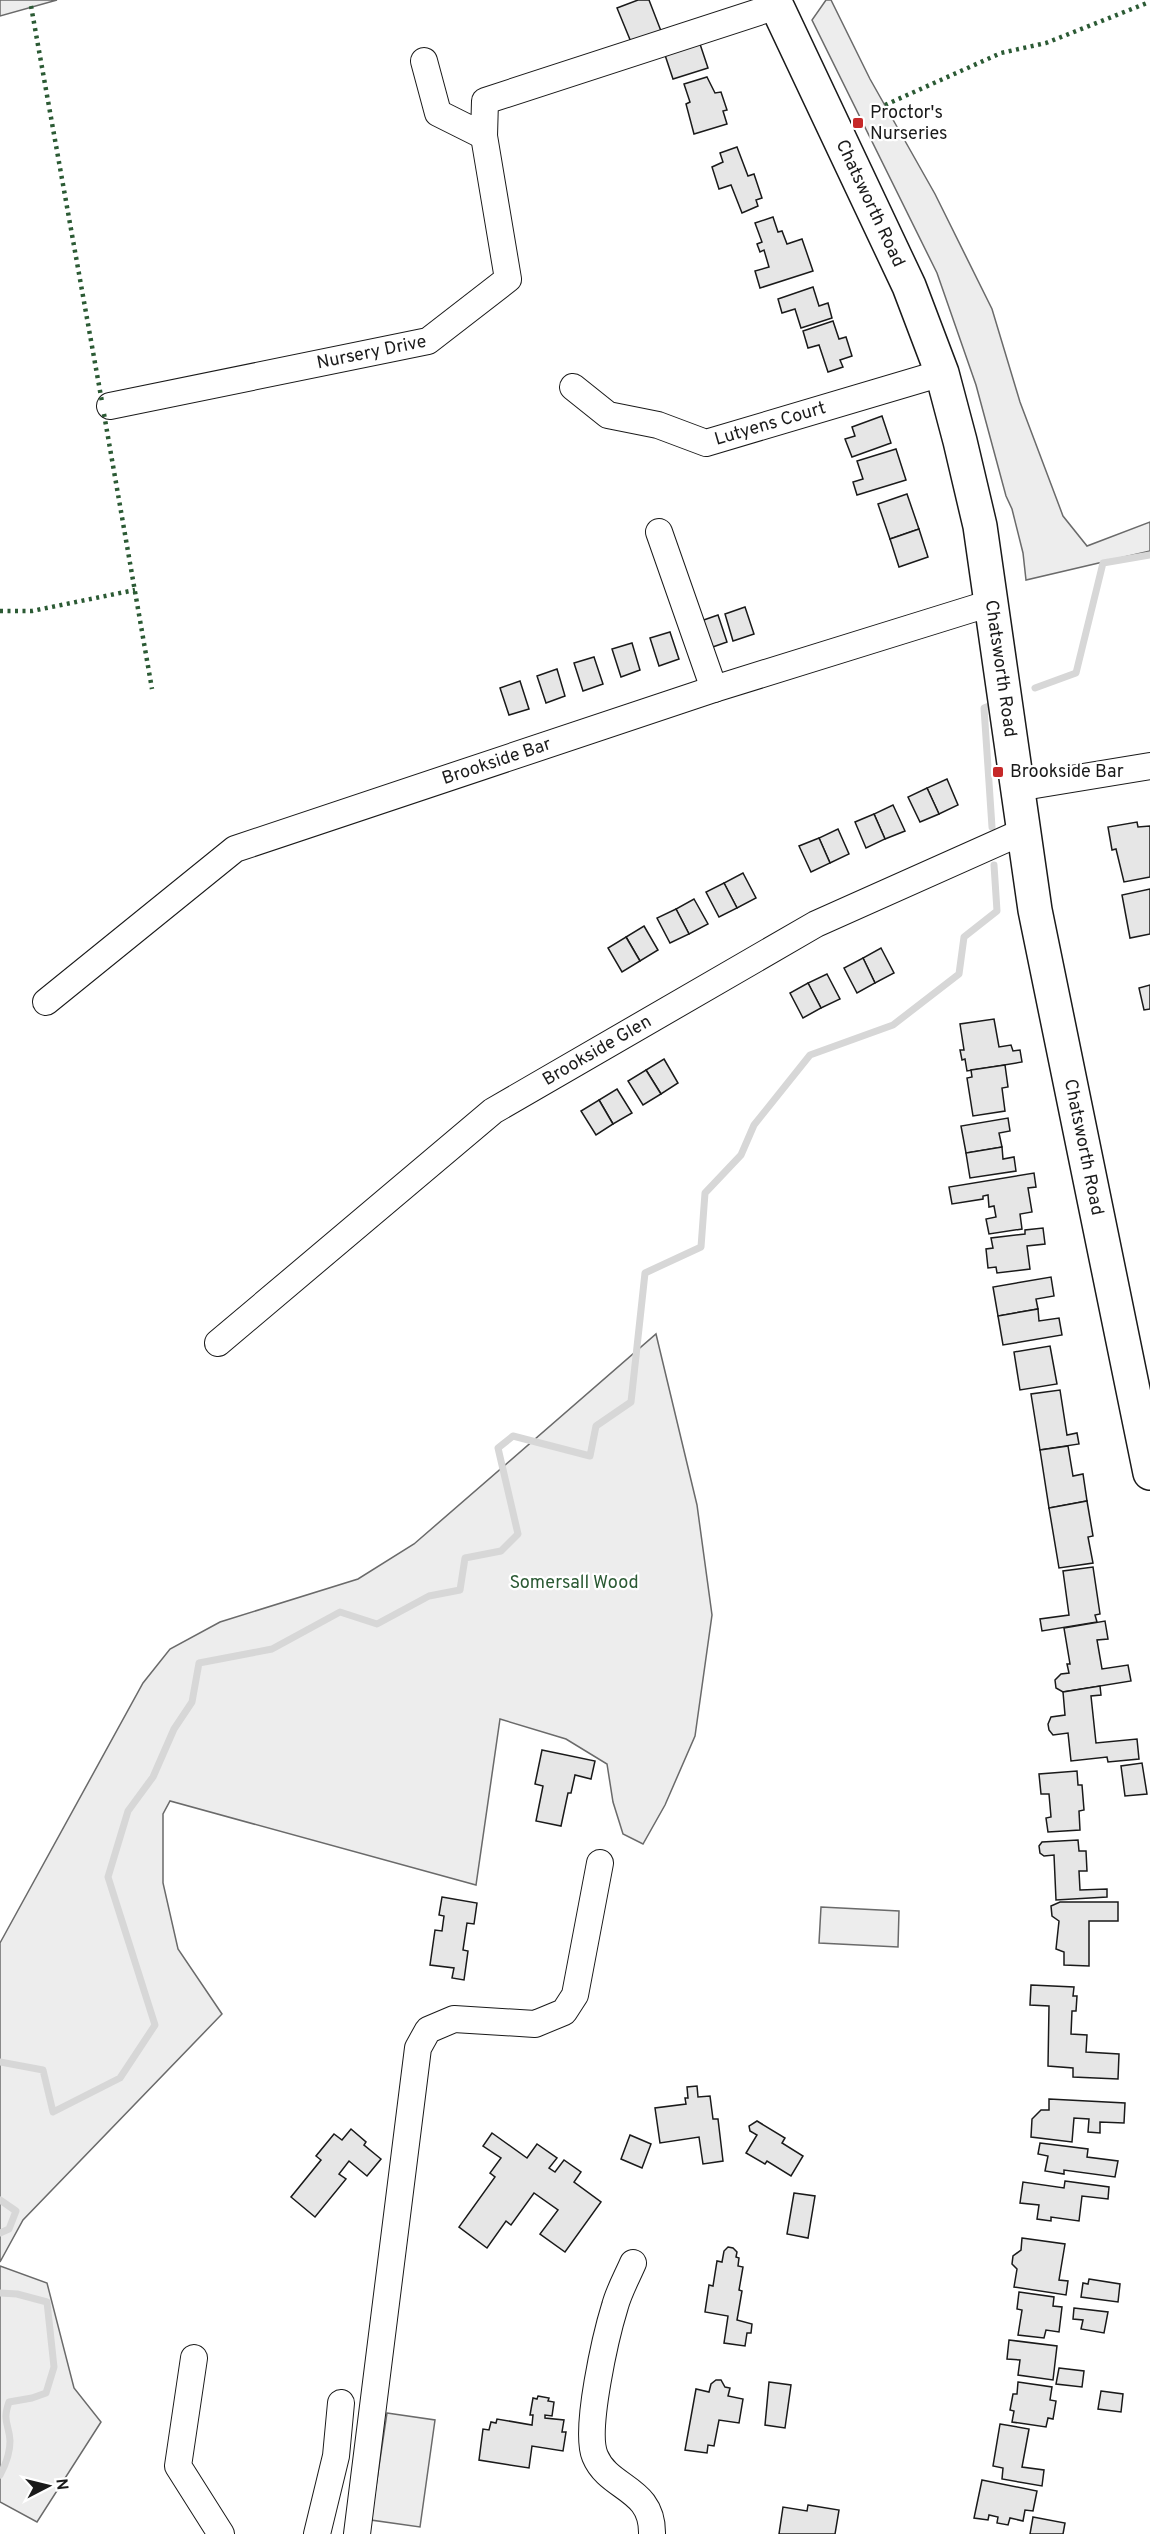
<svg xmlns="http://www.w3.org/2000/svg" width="1150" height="2534" font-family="Overpass,sans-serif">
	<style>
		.built { fill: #ededed; stroke: #6a6a6a; stroke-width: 1.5 }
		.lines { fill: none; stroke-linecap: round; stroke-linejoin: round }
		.stream { stroke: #d7d7d7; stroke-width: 7 }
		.building { fill: #e6e6e6; stroke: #1a1a1a; stroke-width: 1.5 }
		.minor-casing { stroke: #1a1a1a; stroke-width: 28 }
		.highway-casing { stroke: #1a1a1a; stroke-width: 36 }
		.minor { stroke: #fff; stroke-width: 26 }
		.highway { stroke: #fff; stroke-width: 33 }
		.hedge { stroke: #2b5a34; stroke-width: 4.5; stroke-dasharray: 3 4.5; stroke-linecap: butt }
		.poi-dot { fill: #c62828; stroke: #fff; stroke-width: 2 }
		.labels { text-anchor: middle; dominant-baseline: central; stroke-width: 4.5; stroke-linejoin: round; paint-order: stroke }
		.poi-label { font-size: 18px; fill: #1a1a1a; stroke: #fff; text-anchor: start }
		.street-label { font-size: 18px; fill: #1a1a1a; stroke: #fff }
		.park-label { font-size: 18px; fill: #2b5a34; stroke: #fff }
	</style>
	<rect width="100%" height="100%" fill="#fff"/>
	<g class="built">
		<polygon points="0,0 57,0 0,16"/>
		<polygon points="826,0 831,0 870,79 935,194 992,309 1020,402 1063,516 1087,546 1150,522 1150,551 1026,580 1023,553 1012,509 1006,496 976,385 937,273 812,20"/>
		<polygon points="656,1334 697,1505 712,1615 695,1736 665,1805 643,1844 623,1834 613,1802 607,1764 566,1739 500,1719 476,1885 170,1801 163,1814 163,1883 178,1949 222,2014 23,2220 0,2262 0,1943 143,1683 170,1649 220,1622 358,1579 414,1544"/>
		<polygon points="821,1907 899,1911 898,1947 819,1943"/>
		<polygon points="0,2266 47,2283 74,2388 101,2422 37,2522 0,2502"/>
		<polygon points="387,2413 435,2420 420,2527 371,2520"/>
	</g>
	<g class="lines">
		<g class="stream">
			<polyline points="1035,688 1076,673 1103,563 1150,555"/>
			<polyline points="992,827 984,708 994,704"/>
			<polyline points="0,2062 43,2070 53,2112 120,2078 155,2025 108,1877 128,1811 153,1777 174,1729 192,1702 199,1663 272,1649 340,1612 377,1624 429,1596 460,1590 465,1558 501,1551 518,1534 498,1448 513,1436 590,1456 596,1426 631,1402 645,1273 701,1247 705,1193 741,1155 754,1125 810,1055 893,1025 959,974 964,937 997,911 994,865"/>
			<polyline points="0,2200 16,2211 9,2229 0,2233"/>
			<path d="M0,2293l17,1 30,8 7,65 -8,26 -14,5 -23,4c-7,20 0,21 1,39 0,12 -4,23 -10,34"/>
		</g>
	</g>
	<g class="building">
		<polygon points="638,0 649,0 661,31 631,42 617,8"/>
		<polygon points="697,35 708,68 673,79 662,46"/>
		<polygon points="707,77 715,93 721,92 727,110 723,111 727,124 694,134 686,104 690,102 684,84"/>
		<polygon points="737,147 748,176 754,174 762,198 756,200 758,206 742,213 731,185 719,189 712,167 723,162 720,153"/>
		<polygon points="773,217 778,232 782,231 787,244 802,239 813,271 760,288 755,271 769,267 764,250 760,252 757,244 762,242 755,223"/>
		<polygon points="813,287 819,306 828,303 832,318 801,328 795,309 782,313 778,299"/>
		<polygon points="833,321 839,339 846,337 852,356 840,360 843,367 828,372 819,345 808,348 803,331"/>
		<polygon points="882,416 891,443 852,457 845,439 855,436 852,427"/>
		<polygon points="896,449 906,480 857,495 853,482 863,479 857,461"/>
		<polygon points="907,494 919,529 890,539 878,504"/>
		<polygon points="919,529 928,557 899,567 890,539"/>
		<polygon points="745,607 754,634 733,641 725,614"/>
		<polygon points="718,615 727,642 707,649 698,622"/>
		<polygon points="670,632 679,659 659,666 650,638"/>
		<polygon points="632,643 640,670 621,677 612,649"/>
		<polygon points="594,657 603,684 583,691 574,663"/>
		<polygon points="557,669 565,696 546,703 537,676"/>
		<polygon points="520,681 529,709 509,715 500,688"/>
		<polygon points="947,779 958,805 939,814 927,788"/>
		<polygon points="927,788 939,814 920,822 908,797"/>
		<polygon points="893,805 905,831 885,839 874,814"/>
		<polygon points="874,814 885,839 866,848 855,822"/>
		<polygon points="1137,822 1138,827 1150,826 1150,877 1124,882 1116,849 1112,850 1108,827"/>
		<polygon points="838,829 849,854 830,863 819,838"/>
		<polygon points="819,838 830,863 811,872 799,846"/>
		<polygon points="743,873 756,898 737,908 724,883"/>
		<polygon points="724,883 737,908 719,917 706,892"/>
		<polygon points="1150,889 1150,934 1130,938 1122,895"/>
		<polygon points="694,899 708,924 689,934 676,909"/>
		<polygon points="676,909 689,934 670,943 657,918"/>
		<polygon points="644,926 658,950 640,961 626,937"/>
		<polygon points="626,937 640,961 622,972 608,948"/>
		<polygon points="881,948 894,973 875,983 863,958"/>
		<polygon points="863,958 875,983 857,993 844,968"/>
		<polygon points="827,974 840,999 821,1008 808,983"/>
		<polygon points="808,983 821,1008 803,1018 790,993"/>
		<polygon points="1150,985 1150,1009 1144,1010 1139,988"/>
		<polygon points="994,1019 999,1047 1011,1045 1013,1051 1020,1050 1022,1062 967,1071 965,1059 962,1060 960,1050 964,1050 960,1024"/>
		<polygon points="664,1059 678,1083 661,1094 646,1070"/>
		<polygon points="1005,1065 1008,1087 1002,1088 1005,1111 973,1116 967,1078 972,1077 971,1070"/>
		<polygon points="646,1070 661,1094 643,1105 628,1081"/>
		<polygon points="617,1089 632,1113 613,1124 599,1100"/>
		<polygon points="599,1100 613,1124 596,1135 581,1111"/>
		<polygon points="1008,1118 1010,1131 999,1133 1002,1147 966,1153 961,1126"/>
		<polygon points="1002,1147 1003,1159 1014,1157 1016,1171 970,1178 966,1153"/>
		<polygon points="1034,1173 1036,1187 1028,1188 1032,1212 1020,1214 1022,1229 989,1234 986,1219 996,1217 994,1206 989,1207 988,1195 983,1196 983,1199 952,1204 949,1187"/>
		<polygon points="1043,1228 1045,1244 1027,1246 1030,1269 997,1273 996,1267 988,1268 986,1249 993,1248 991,1238 1025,1234 1025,1230"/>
		<polygon points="1051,1277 1054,1296 1036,1299 1038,1309 998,1316 993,1287"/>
		<polygon points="1038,1309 1039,1321 1059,1318 1062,1335 1003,1345 998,1316"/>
		<polygon points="1050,1346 1057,1384 1020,1390 1014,1352"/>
		<polygon points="1060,1390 1067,1435 1077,1433 1079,1444 1040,1450 1031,1394"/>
		<polygon points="1068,1446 1073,1476 1083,1474 1087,1501 1049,1508 1040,1450"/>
		<polygon points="1087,1501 1093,1536 1088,1537 1093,1563 1059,1568 1049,1508"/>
		<polygon points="1093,1567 1100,1614 1095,1615 1097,1622 1042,1631 1040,1619 1069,1615 1063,1571"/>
		<polygon points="1105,1621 1108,1639 1097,1640 1102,1669 1128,1665 1131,1681 1063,1692 1056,1688 1055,1680 1061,1674 1069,1673 1067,1664 1070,1664 1064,1628"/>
		<polygon points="1100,1686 1101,1695 1091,1696 1096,1743 1137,1739 1139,1759 1108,1762 1107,1757 1071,1761 1068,1733 1053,1735 1049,1730 1048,1724 1051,1717 1065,1715 1063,1692"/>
		<polygon points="542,1750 595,1761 591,1779 575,1775 571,1793 568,1793 561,1826 536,1821 543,1786 535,1784"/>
		<polygon points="1142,1763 1147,1794 1125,1796 1121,1766"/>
		<polygon points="1077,1771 1078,1785 1082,1785 1084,1810 1079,1811 1080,1830 1048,1832 1046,1818 1051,1817 1049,1794 1041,1794 1039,1774"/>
		<polygon points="1078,1840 1079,1851 1086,1851 1087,1871 1079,1871 1080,1890 1107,1889 1107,1897 1056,1900 1054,1855 1044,1856 1040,1853 1039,1846 1042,1842"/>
		<polygon points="442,1897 477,1903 474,1924 467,1923 463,1950 468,1951 464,1980 452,1978 454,1968 430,1965 435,1930 442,1931 444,1916 439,1915"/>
		<polygon points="1060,1902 1118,1902 1118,1921 1089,1921 1089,1966 1064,1965 1064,1952 1056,1949 1059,1921 1052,1916 1051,1906"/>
		<polygon points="1031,1985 1074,1987 1073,1996 1077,1996 1076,2011 1072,2011 1071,2034 1087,2035 1086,2052 1119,2054 1118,2079 1073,2077 1073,2068 1048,2066 1049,2006 1030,2005"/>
		<polygon points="697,2086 698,2097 710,2096 713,2119 718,2119 723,2161 703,2164 699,2137 660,2143 655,2108 686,2104 685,2098 688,2098 687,2087"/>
		<polygon points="1049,2099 1125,2103 1124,2123 1100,2122 1100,2133 1088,2132 1089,2119 1074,2118 1072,2142 1031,2137 1032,2119 1041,2110 1049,2110"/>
		<polygon points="757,2121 785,2138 782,2143 803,2156 791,2176 767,2161 765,2164 746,2153 757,2135 750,2131 749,2126"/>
		<polygon points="351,2129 366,2142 364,2145 381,2159 367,2176 349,2161 339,2174 346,2179 315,2217 291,2197 321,2160 316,2156 334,2134 342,2140"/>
		<polygon points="492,2133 527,2158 537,2144 557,2158 549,2168 555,2172 564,2160 581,2172 574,2182 601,2202 565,2252 540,2234 558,2210 534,2193 511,2225 506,2221 487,2248 459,2227 495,2177 490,2173 501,2158 483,2146"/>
		<polygon points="630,2135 651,2144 642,2168 621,2159"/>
		<polygon points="1040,2143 1088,2149 1087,2157 1118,2161 1115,2177 1064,2170 1064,2174 1045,2171 1048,2156 1038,2154"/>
		<polygon points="1065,2181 1109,2187 1108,2199 1082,2196 1079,2221 1051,2217 1051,2221 1037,2219 1039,2205 1020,2203 1023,2182 1064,2188"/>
		<polygon points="794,2193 815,2196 808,2238 787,2234"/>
		<polygon points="1022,2238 1065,2244 1059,2280 1068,2281 1066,2295 1014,2287 1017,2269 1012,2264 1013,2256 1021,2250"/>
		<polygon points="728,2247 733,2248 737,2252 736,2257 739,2258 738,2266 743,2267 739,2290 742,2291 737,2320 752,2324 751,2333 747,2333 745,2346 724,2343 728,2316 705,2312 709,2285 713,2286 717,2261 722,2262 724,2251"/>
		<polygon points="1089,2279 1120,2284 1118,2302 1081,2297 1083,2283 1088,2284"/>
		<polygon points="1019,2292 1054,2297 1053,2306 1062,2307 1059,2332 1046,2330 1044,2338 1018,2335 1022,2310 1017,2309"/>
		<polygon points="1074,2308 1108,2312 1104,2333 1081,2329 1083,2320 1073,2319"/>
		<polygon points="1009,2340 1057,2346 1053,2380 1018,2375 1020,2360 1007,2359"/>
		<polygon points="1059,2368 1084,2371 1082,2387 1056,2384"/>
		<polygon points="716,2380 721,2380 725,2387 730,2388 728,2396 743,2399 739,2423 719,2420 714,2446 708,2445 707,2453 685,2450 696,2389 709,2392 711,2384"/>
		<polygon points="769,2382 791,2385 785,2428 765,2425"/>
		<polygon points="1018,2382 1052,2387 1050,2400 1056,2401 1053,2419 1048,2418 1046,2427 1012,2422 1014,2411 1010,2410 1013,2394 1017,2394"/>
		<polygon points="1101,2391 1123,2394 1121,2412 1098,2409"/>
		<polygon points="538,2396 549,2398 548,2401 554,2402 552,2416 545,2415 545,2418 564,2420 562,2432 566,2432 563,2451 532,2446 529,2468 479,2460 483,2429 489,2430 491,2422 496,2423 497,2419 532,2425 533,2415 530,2415 533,2398 537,2399"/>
		<polygon points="1000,2424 1029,2429 1022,2467 1044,2470 1042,2486 1002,2479 1003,2468 993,2466"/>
		<polygon points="982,2480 1037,2491 1033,2511 1025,2510 1023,2521 1010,2518 1008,2525 997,2523 998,2517 989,2515 988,2520 974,2518"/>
		<polygon points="808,2505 839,2510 835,2534 779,2534 783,2507 807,2511"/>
		<polygon points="1033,2517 1065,2523 1063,2534 1030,2534"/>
	</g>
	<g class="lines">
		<g class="minor-casing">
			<g id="minor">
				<polyline points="424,61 438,113 484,136 485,101 777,6"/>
				<path id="s1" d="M573,387l35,28 50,10 48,18 236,-70"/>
				<path id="s2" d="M110,406l318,-65 80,-62 -24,-143"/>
				<polyline points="659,532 714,689"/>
				<polyline points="1017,788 1150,766"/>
				<path id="s3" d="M46,1002l189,-153 479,-160 277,-86"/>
				<path id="s4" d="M218,1343l275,-232 323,-187 206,-92"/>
				<path d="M633,2263c-6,14 -14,28 -18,43 -9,29 -31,124 -20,150 14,34 58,31 57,78"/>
				<polyline points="194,2358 178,2466 221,2534"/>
				<polyline points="317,2534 336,2456 341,2403"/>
				<polyline points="357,2534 418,2048 428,2030 454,2019 535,2024 564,2012 575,1995 600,1863"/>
			</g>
		</g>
		<g class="highway-casing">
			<g id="highway">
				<path id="s5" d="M774,0l135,286 33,87 18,68 20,85 55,384 115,563"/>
			</g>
		</g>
		<use href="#minor" class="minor"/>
		<use href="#highway" class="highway"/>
		<g class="hedge">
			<polyline points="31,6 102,402"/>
			<polyline points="885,105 1001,53 1046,43 1147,3"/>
			<polyline points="104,414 152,689"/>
			<polyline points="0,611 32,611 135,590"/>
		</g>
	</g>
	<g class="poi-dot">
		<rect x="852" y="117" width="12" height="12" rx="3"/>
		<rect x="992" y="766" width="12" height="12" rx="3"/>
	</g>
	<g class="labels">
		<g class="poi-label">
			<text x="870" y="113">Proctor's<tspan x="870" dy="21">Nurseries</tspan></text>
			<text x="1010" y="772">Brookside Bar</text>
		</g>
		<g class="street-label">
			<text stroke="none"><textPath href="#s5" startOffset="225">Chatsworth Road</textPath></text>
			<text stroke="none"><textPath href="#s2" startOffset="267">Nursery Drive</textPath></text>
			<text stroke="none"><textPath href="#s1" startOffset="214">Lutyens Court</textPath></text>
			<text stroke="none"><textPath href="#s5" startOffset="711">Chatsworth Road</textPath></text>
			<text stroke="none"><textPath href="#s3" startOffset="519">Brookside Bar</textPath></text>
			<text stroke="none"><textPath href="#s4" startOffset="480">Brookside Glen</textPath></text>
			<text stroke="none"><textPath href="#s5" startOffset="1197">Chatsworth Road</textPath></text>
		</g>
		<g class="park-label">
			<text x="574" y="1583">Somersall Wood</text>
		</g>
	</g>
	<g transform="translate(48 2486) rotate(83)" stroke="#ffffff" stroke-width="4.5" paint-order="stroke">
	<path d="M0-4.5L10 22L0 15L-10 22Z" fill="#1a1a1a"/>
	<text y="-9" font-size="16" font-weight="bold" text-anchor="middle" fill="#1a1a1a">N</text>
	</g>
</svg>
